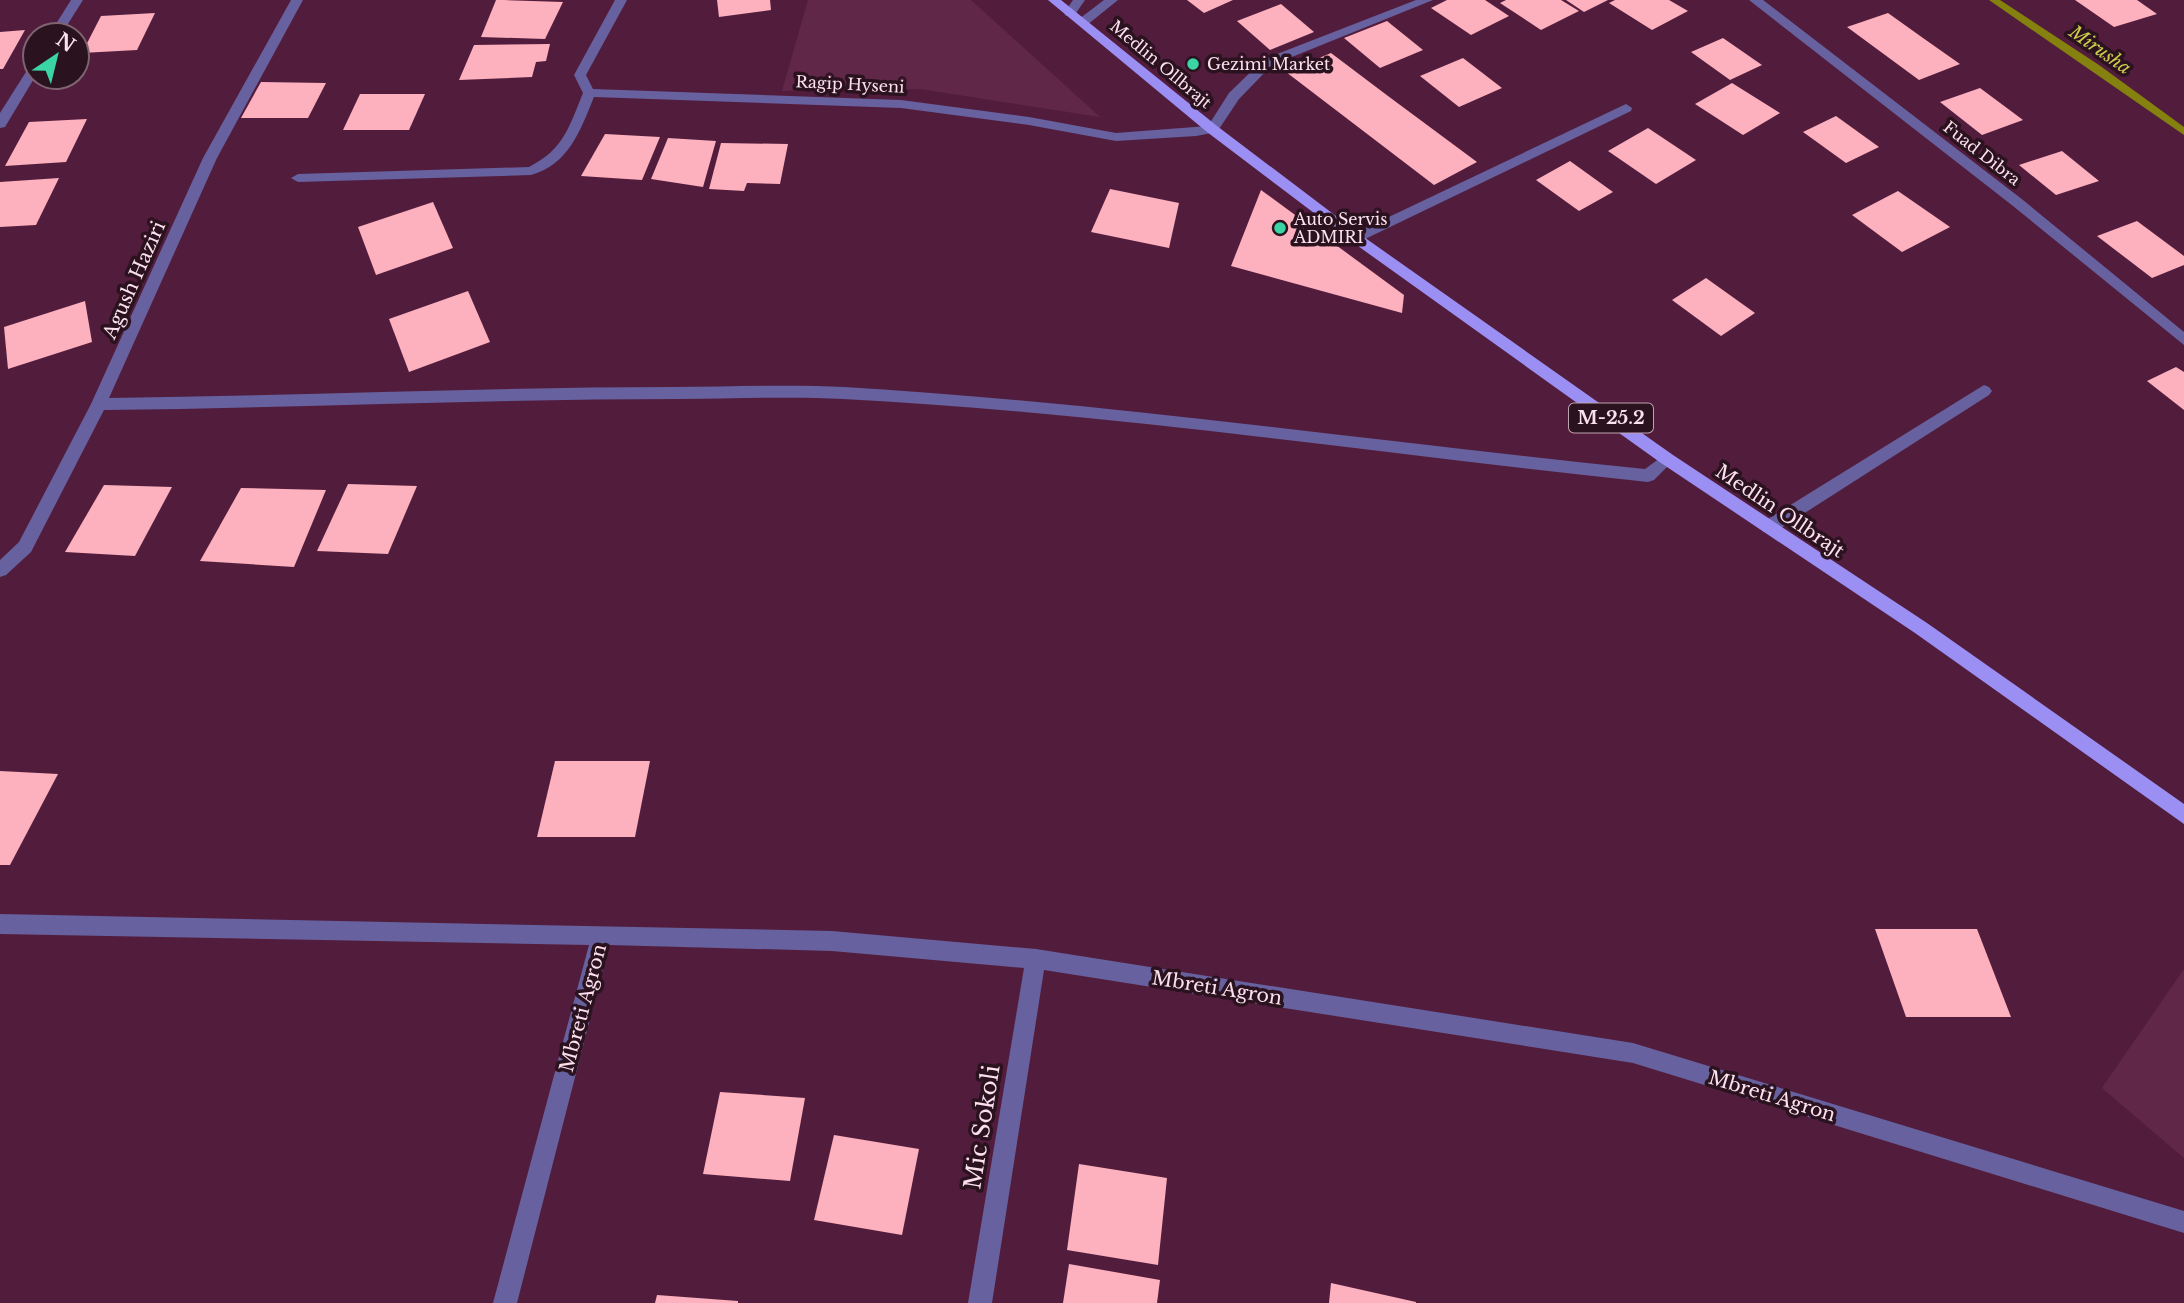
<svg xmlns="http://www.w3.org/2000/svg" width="2184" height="1303" font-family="'Libre Baskerville',serif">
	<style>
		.built { fill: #612749 }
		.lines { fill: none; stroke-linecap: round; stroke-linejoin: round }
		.stream { fill: #85810e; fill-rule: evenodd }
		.building { fill: #fdb0be }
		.street { fill: #67619f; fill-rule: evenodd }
		.primary { fill: #9b8ff4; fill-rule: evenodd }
		.poi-dot { fill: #3bd4a4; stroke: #2a121f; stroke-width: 2.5 }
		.labels { text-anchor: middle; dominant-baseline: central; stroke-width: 7; stroke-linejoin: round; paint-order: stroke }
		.far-street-label { font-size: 16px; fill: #fce0ed; stroke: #2a121f }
		.far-poi-label { font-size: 16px; fill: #fce0ed; stroke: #2a121f; text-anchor: start }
		.far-water-label { font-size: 18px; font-style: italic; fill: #d0cb4c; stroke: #2a121f }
		.shield { fill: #2a121f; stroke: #bda2af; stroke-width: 2 }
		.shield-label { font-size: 18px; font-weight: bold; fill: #fce0ed }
		.street-label { font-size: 19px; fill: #fce0ed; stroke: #2a121f }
		.near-street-label { font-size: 23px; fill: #fce0ed; stroke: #2a121f }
	</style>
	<rect width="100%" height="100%" fill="#521d3c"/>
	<g class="built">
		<polygon points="808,0 971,0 1100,117 920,89 782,91"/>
		<polygon points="2184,969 2184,1158 2102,1088"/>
	</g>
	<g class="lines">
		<polygon class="stream" points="1989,0 2000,0 2099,65 2184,127 2184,135"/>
	</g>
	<g class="building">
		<polygon points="496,0 504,0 563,2 545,39 481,37"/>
		<polygon points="717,0 770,0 771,10 719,17"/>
		<polygon points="1187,0 1233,0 1204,13"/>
		<polygon points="1447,0 1485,0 1509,16 1471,35 1431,8"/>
		<polygon points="1506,0 1561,0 1579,11 1541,30 1500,3"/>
		<polygon points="1566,0 1608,0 1584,12"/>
		<polygon points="1615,0 1669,0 1688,11 1652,30 1609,3"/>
		<polygon points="2075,0 2137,0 2157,14 2114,27"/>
		<polygon points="1281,4 1314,32 1270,50 1237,21"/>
		<polygon points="155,13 137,50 82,53 101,16"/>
		<polygon points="1888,13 1923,38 1960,64 1919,80 1847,27"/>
		<polygon points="1387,21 1423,50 1380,68 1344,38"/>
		<polygon points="25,30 3,69 0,69 0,32"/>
		<polygon points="1723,38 1762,65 1730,80 1691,52"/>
		<polygon points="550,44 546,61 536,62 532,77 459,80 474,45"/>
		<polygon points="1331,53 1388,96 1477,162 1434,185 1286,72"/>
		<polygon points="1463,58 1502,88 1459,107 1420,76"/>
		<polygon points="261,82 326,83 308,118 241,118"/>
		<polygon points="1732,83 1780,113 1743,135 1695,104"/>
		<polygon points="1980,88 2023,120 1982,135 1940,102"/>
		<polygon points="360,94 425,94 409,130 343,130"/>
		<polygon points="1836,116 1879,147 1846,163 1803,132"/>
		<polygon points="87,119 66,162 5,166 29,122"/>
		<polygon points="1648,128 1696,160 1656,184 1608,151"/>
		<polygon points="605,134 660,137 642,180 581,176"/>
		<polygon points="668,138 716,141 703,187 651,179"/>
		<polygon points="721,143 788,144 780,184 747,183 744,191 709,189"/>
		<polygon points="2062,151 2099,181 2056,195 2019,165"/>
		<polygon points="1570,161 1613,192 1579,211 1536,180"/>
		<polygon points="59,178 36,225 0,227 0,182"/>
		<polygon points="1110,189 1179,203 1169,248 1091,232"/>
		<polygon points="1261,190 1404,295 1402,313 1231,266"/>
		<polygon points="1898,191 1950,227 1902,252 1852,215"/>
		<polygon points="433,202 453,248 376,275 358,227"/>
		<polygon points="2137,221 2184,256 2184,265 2152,278 2097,236"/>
		<polygon points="1706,278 1755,313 1721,336 1672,300"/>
		<polygon points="468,291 490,342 409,372 389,319"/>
		<polygon points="85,301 92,342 8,369 4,327"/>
		<polygon points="2176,367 2184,372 2184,410 2147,381"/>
		<polygon points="348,484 417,486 388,554 317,551"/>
		<polygon points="104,485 172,487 135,556 65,552"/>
		<polygon points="241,488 326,490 294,567 200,561"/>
		<polygon points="555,761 650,761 635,837 537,837"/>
		<polygon points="0,771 58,774 10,865 0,865"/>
		<polygon points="1875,929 1977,929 2011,1017 1906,1017"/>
		<polygon points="720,1092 805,1098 790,1181 703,1174"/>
		<polygon points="834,1135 919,1149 902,1235 814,1220"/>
		<polygon points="1079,1164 1167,1178 1158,1265 1067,1250"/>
		<polygon points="1069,1264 1160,1280 1157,1303 1063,1303"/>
		<polygon points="1331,1283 1416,1302 1416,1303 1329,1303"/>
		<polygon points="657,1295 738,1301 738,1303 655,1303"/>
	</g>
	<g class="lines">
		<g class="street">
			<polygon points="71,0 83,0 61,35 49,35"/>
			<path d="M291,0h12l-86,158 -108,240c189,-2 377,-11 565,-11 57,0 114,-3 170,0 268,16 534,55 801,82l22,-16 8,6 -21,21 -6,2c-268,-28 -536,-69 -805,-83 -54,-3 -109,0 -163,0 -192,0 -384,9 -576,11l-73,142 -25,23 -6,2v-17l19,-18 72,-138 112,-246z"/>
			<path d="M615,0h12l-41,75 7,14 308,11 128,17 87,16 92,-7 21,-33 35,-34 152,-59h17l-161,65 -33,34 -22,33 -21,4 -80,5 -87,-16 -128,-17 -307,-11c-14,34 -25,67 -63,78l-233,7 -7,-4 7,-4 231,-7c35,-18 40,-40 54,-74l-9,-18z"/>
			<polygon points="1073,0 1085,0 1074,16 1066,16 1064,13"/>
			<polygon points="1104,0 1118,0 1087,25 1079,25 1079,19"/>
			<polygon points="1749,0 1763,0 2023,200 2184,332 2184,345 2013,206"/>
			<polygon points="35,63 35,77 5,127 0,128 0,113 31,64"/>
			<polygon points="1626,104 1632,108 1631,111 1361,241 1351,241 1349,238 1351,235"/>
			<polygon points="1984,385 1989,387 1992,391 1989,395 1775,532 1763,532 1761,527 1763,522"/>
			<polygon points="0,914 832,931 1036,949 1633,1043 2184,1211 2184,1233 1633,1063 1044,970 992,1303 968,1303 1024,968 832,951 609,945 517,1303 493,1303 589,945 0,934"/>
		</g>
		<polygon class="primary" points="1048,0 1061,0 1217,126 1361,235 1673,455 1927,623 2184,804 2184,824 1915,633 1661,463 1351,241 1207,132"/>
	</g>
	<g class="poi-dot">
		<circle cx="1193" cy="64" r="7"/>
		<circle cx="1280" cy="228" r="7"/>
	</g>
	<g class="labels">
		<g class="far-street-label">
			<text transform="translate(1161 64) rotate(40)">Medlin Ollbrajt</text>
			<text transform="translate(850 84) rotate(3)">Ragip Hyseni</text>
			<text transform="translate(1982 153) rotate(38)">Fuad Dibra</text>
		</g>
		<g class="far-poi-label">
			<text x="1207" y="64">Gezimi Market</text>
			<text x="1294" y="219">Auto Servis<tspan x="1294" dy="18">ADMIRI</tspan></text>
		</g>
		<g class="far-water-label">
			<text transform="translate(2100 50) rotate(35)">Mirusha</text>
		</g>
		<rect class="shield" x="1569" y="403.5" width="84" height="29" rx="5"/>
		<g class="shield-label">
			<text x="1611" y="418">M-25.2</text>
		</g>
		<g class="street-label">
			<text transform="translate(134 280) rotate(-66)">Agush Haziri</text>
			<text transform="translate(1780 511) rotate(34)">Medlin Ollbrajt</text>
			<text transform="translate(1217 988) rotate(9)">Mbreti Agron</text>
			<text transform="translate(583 1008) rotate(-75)">Mbreti Agron</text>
			<text transform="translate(1772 1096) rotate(17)">Mbreti Agron</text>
		</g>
		<g class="near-street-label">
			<text transform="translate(982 1127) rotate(-81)">Mic Sokoli</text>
		</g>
	</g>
	<g transform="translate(56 56) rotate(35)"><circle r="33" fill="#2a121f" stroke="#7e6471" stroke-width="2"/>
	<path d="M0-5L12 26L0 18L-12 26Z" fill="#3bd4a4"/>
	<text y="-10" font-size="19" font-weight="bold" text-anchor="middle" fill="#fce0ed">N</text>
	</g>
</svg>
